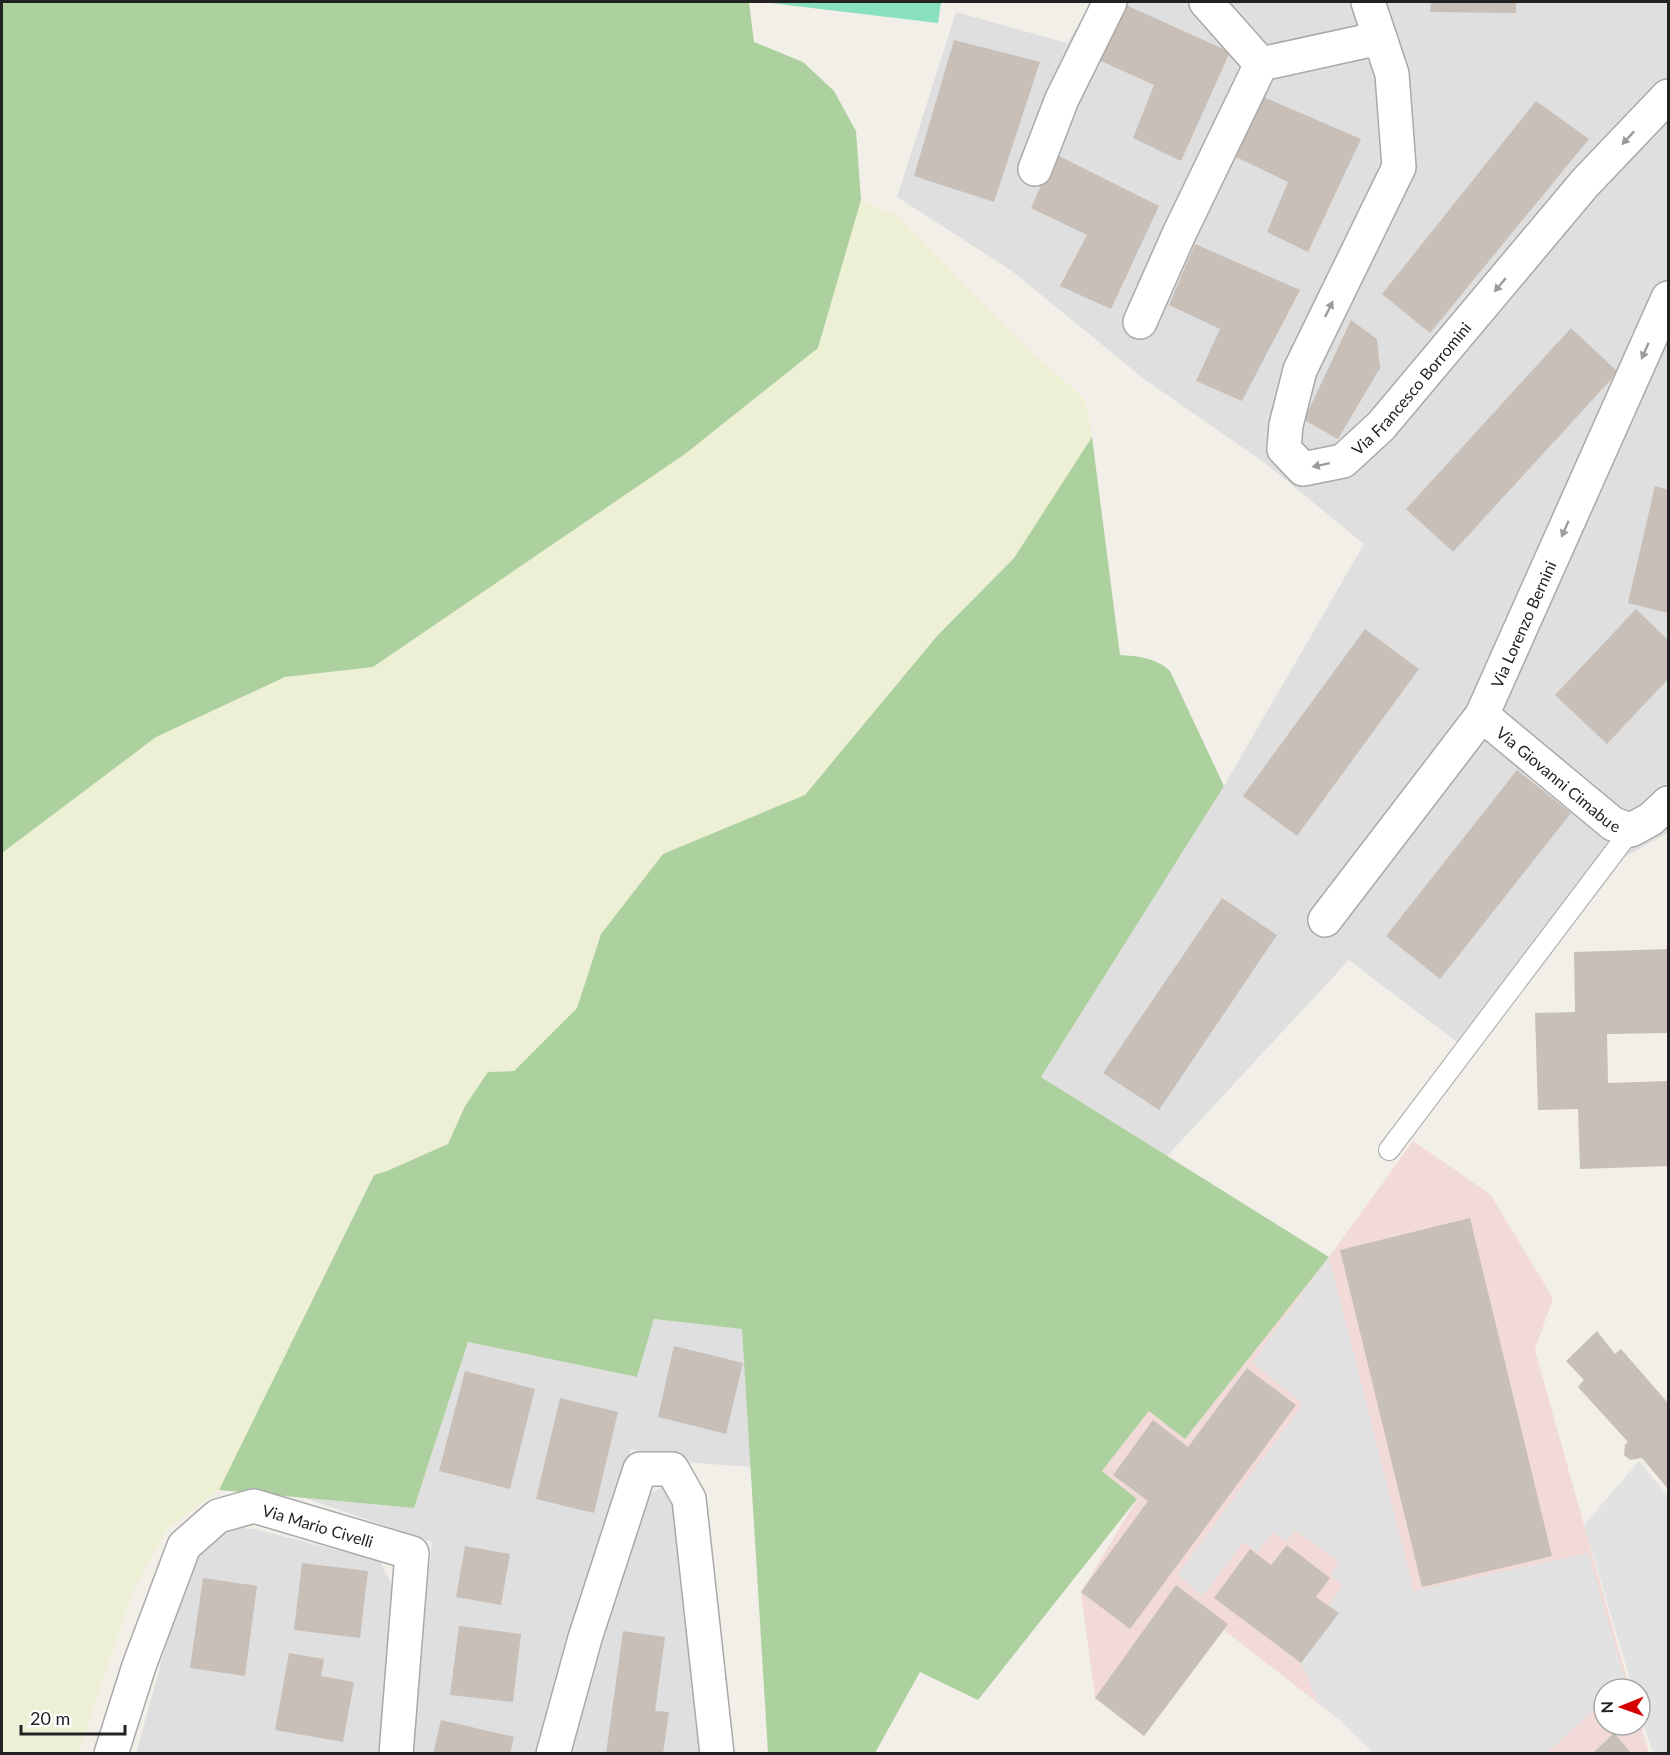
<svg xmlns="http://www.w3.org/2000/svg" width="1670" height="1755" font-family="Lato,sans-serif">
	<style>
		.residential { fill: #e0dfdf }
		.commercial { fill: #f2dad9 }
		.farmland { fill: #eef0d5 }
		.forest { fill: #add19e }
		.pitch { fill: #88e0be }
		.parking { fill: #e2e2e2 }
		.building { fill: #c7bfb8 }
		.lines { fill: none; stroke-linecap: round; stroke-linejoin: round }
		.service-casing { stroke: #a9a9a9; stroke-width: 22 }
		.minor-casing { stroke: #a9a9a9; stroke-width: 36 }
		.service { stroke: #fff; stroke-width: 20 }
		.minor { stroke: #fff; stroke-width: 33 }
		.oneway { fill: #9c9c9c }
		.labels { text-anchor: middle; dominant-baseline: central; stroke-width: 5; stroke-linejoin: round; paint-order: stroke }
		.street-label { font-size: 16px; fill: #222; stroke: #fff }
	</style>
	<rect width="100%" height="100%" fill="#f2efe9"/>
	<g class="residential">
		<polygon points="1093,2 1668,2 1668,833 1623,858 1474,1055 1349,960 1167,1156 1041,1077 1224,786 1364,544 1265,463 1144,379 1012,271 897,197 956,12 1067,43"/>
		<polygon points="654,1319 743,1329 751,1467 683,1462 631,1449 540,1753 409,1753 432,1542 305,1498 414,1508 468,1342 637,1377"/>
		<polygon points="666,1485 675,1509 703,1753 565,1754 642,1499"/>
		<polygon points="232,1528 255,1529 380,1561 401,1603 384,1753 136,1754 169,1634 199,1549"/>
	</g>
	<polygon class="commercial" points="1413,1141 1490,1194 1553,1298 1535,1350 1630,1689 1604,1689 1604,1725 1640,1725 1640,1722 1649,1753 1374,1753 1337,1718 1224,1630 1144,1736 1095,1698 1081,1592 1137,1499 1102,1471 1150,1410 1185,1439 1329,1257"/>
	<polygon class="farmland" points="861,200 898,216 1022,344 1085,399 1092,437 1014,558 937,636 805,795 663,854 601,934 577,1008 513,1071 465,1106 448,1144 387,1171 374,1175 219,1490 169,1527 135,1586 79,1753 2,1754 2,853 156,737 285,677 373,667 625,494 765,390 818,348"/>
	<g class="forest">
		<polygon points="2,2 749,2 754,42 803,62 834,91 856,131 861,200 818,348 685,454 373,667 285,677 156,737 2,853"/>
		<path d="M1092,437l28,218c17,1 37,3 50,16l54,115 -183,291 288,180 -144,182 -36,-28 -47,60 35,28 -159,201 -58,-28 -45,81h-107l-26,-424 -88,-10 -17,58 -169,-35 -54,166 -195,-18 155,-315 13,-4 61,-27 17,-38 23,-34 26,-1 63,-63 24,-74 62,-80 142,-59 132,-159 77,-78z"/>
	</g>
	<polygon class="pitch" points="770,2 941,2 938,23 770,3"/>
	<g class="parking">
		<polygon points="1329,1257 1414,1591 1588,1553 1625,1680 1616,1689 1604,1689 1604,1700 1547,1753 1374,1753 1338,1718 1318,1703 1301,1663 1338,1614 1329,1605 1343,1586 1330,1576 1339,1562 1295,1530 1287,1541 1273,1532 1257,1552 1243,1542 1203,1596 1177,1575 1303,1404 1252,1362"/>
		<polygon points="1639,1461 1668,1496 1668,1753 1653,1753 1640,1712 1640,1689 1633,1689 1584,1525"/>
	</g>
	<g class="building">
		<polygon points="1431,2 1516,2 1516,13 1430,12"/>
		<polygon points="1126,5 1230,52 1181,161 1133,138 1154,85 1099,60"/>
		<polygon points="954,40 1040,62 994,202 914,176"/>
		<polygon points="1261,96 1361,139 1308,252 1267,232 1288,182 1236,157"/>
		<polygon points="1536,101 1589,139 1430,333 1382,294"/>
		<polygon points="1055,154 1159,206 1111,309 1060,286 1087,235 1031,208"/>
		<polygon points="1195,244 1300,290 1242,401 1196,381 1220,329 1169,305"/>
		<polygon points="1351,320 1377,339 1380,368 1338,439 1304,420"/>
		<polygon points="1571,328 1618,372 1453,552 1406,509"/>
		<polygon points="1655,486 1668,490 1668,613 1628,603"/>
		<polygon points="1636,609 1668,640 1668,679 1607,744 1555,695"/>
		<polygon points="1365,629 1419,669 1297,836 1243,796"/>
		<polygon points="1517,770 1571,813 1440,979 1386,936"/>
		<polygon points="1222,898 1277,935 1159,1110 1103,1073"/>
		<polygon points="1668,949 1668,1033 1607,1034 1608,1083 1668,1081 1668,1166 1580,1169 1578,1109 1538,1110 1535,1013 1575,1012 1574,952"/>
		<polygon points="1470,1218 1552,1556 1422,1587 1340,1250"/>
		<polygon points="1597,1331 1615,1354 1621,1349 1668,1403 1668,1489 1642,1458 1630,1460 1624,1455 1625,1445 1628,1442 1578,1387 1584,1380 1566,1361"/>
		<polygon points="674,1346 743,1363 726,1434 658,1417"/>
		<polygon points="1247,1368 1296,1405 1130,1629 1081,1592 1148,1501 1113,1475 1153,1420 1188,1447"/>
		<polygon points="465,1371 535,1389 510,1489 439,1471"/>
		<polygon points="560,1398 618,1412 594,1513 536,1499"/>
		<polygon points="1287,1545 1330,1578 1316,1597 1339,1613 1301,1663 1214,1598 1250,1549 1271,1565"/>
		<polygon points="465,1546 510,1554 501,1605 456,1597"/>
		<polygon points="302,1563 368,1571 360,1638 294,1630"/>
		<polygon points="203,1578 257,1586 245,1676 190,1668"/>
		<polygon points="1176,1585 1228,1624 1144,1736 1095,1698"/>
		<polygon points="459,1626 521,1634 513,1702 450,1695"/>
		<polygon points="623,1631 665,1637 655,1711 669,1712 663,1754 606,1754"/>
		<polygon points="289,1653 324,1659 321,1676 354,1682 343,1742 275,1730"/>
		<polygon points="441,1720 514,1737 510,1754 433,1754"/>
		<polygon points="1614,1733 1632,1754 1592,1754"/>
	</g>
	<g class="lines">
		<g class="service-casing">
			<polyline id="service" points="1389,1150 1631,830"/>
		</g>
		<g class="minor-casing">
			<g id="minor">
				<polyline points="1206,2 1261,64"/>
				<path id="s1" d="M1368,2l24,72 7,93 -99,203 -14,55 -2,24 19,20 40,-8 38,-35 204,-243 83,-87"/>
				<polyline points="1035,169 1062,99 1110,2"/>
				<polyline points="1140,322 1179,234 1261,64 1380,38"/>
				<path id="s2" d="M1482,715l131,109 18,6 20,-11 17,-16"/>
				<path id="s3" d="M1325,920l157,-205 186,-417"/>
				<path id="s4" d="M111,1754l28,-88 45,-120 34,-30 36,-10 158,47 -16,201"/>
				<polyline points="553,1754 585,1638 640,1469 672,1469 689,1499 717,1754"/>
			</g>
		</g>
		<use href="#service" class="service"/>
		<use href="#minor" class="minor"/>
	</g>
	<defs><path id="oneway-solid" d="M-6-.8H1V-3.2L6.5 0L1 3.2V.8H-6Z" transform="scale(1.5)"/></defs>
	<g class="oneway">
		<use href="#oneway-solid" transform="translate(1628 138) rotate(133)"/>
		<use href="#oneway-solid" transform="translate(1500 285) rotate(130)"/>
		<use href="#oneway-solid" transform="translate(1329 309) rotate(-64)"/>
		<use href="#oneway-solid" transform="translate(1645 351) rotate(114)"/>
		<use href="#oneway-solid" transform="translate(1321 465) rotate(168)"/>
		<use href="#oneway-solid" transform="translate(1565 529) rotate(114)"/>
	</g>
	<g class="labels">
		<g class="street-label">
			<text stroke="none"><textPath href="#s1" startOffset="644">Via Francesco Borromini</textPath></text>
			<text stroke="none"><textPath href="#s3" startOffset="358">Via Lorenzo Bernini</textPath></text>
			<text stroke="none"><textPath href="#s2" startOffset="100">Via Giovanni Cimabue</textPath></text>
			<text stroke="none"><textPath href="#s4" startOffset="370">Via Mario Civelli</textPath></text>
		</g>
	</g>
	<rect width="1670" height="1755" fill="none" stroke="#222222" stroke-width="6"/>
	<g transform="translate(1622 1707) rotate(269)"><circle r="28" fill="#ffffff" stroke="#a7a7a7" stroke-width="1.5"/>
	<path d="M0-4.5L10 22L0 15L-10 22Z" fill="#d40000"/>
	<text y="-9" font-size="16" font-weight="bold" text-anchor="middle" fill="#222222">N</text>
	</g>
	<path d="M21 1725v9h104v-9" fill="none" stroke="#222222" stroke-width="3"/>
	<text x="30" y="1725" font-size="18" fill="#222222" stroke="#ffffff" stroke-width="4.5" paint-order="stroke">20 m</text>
</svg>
